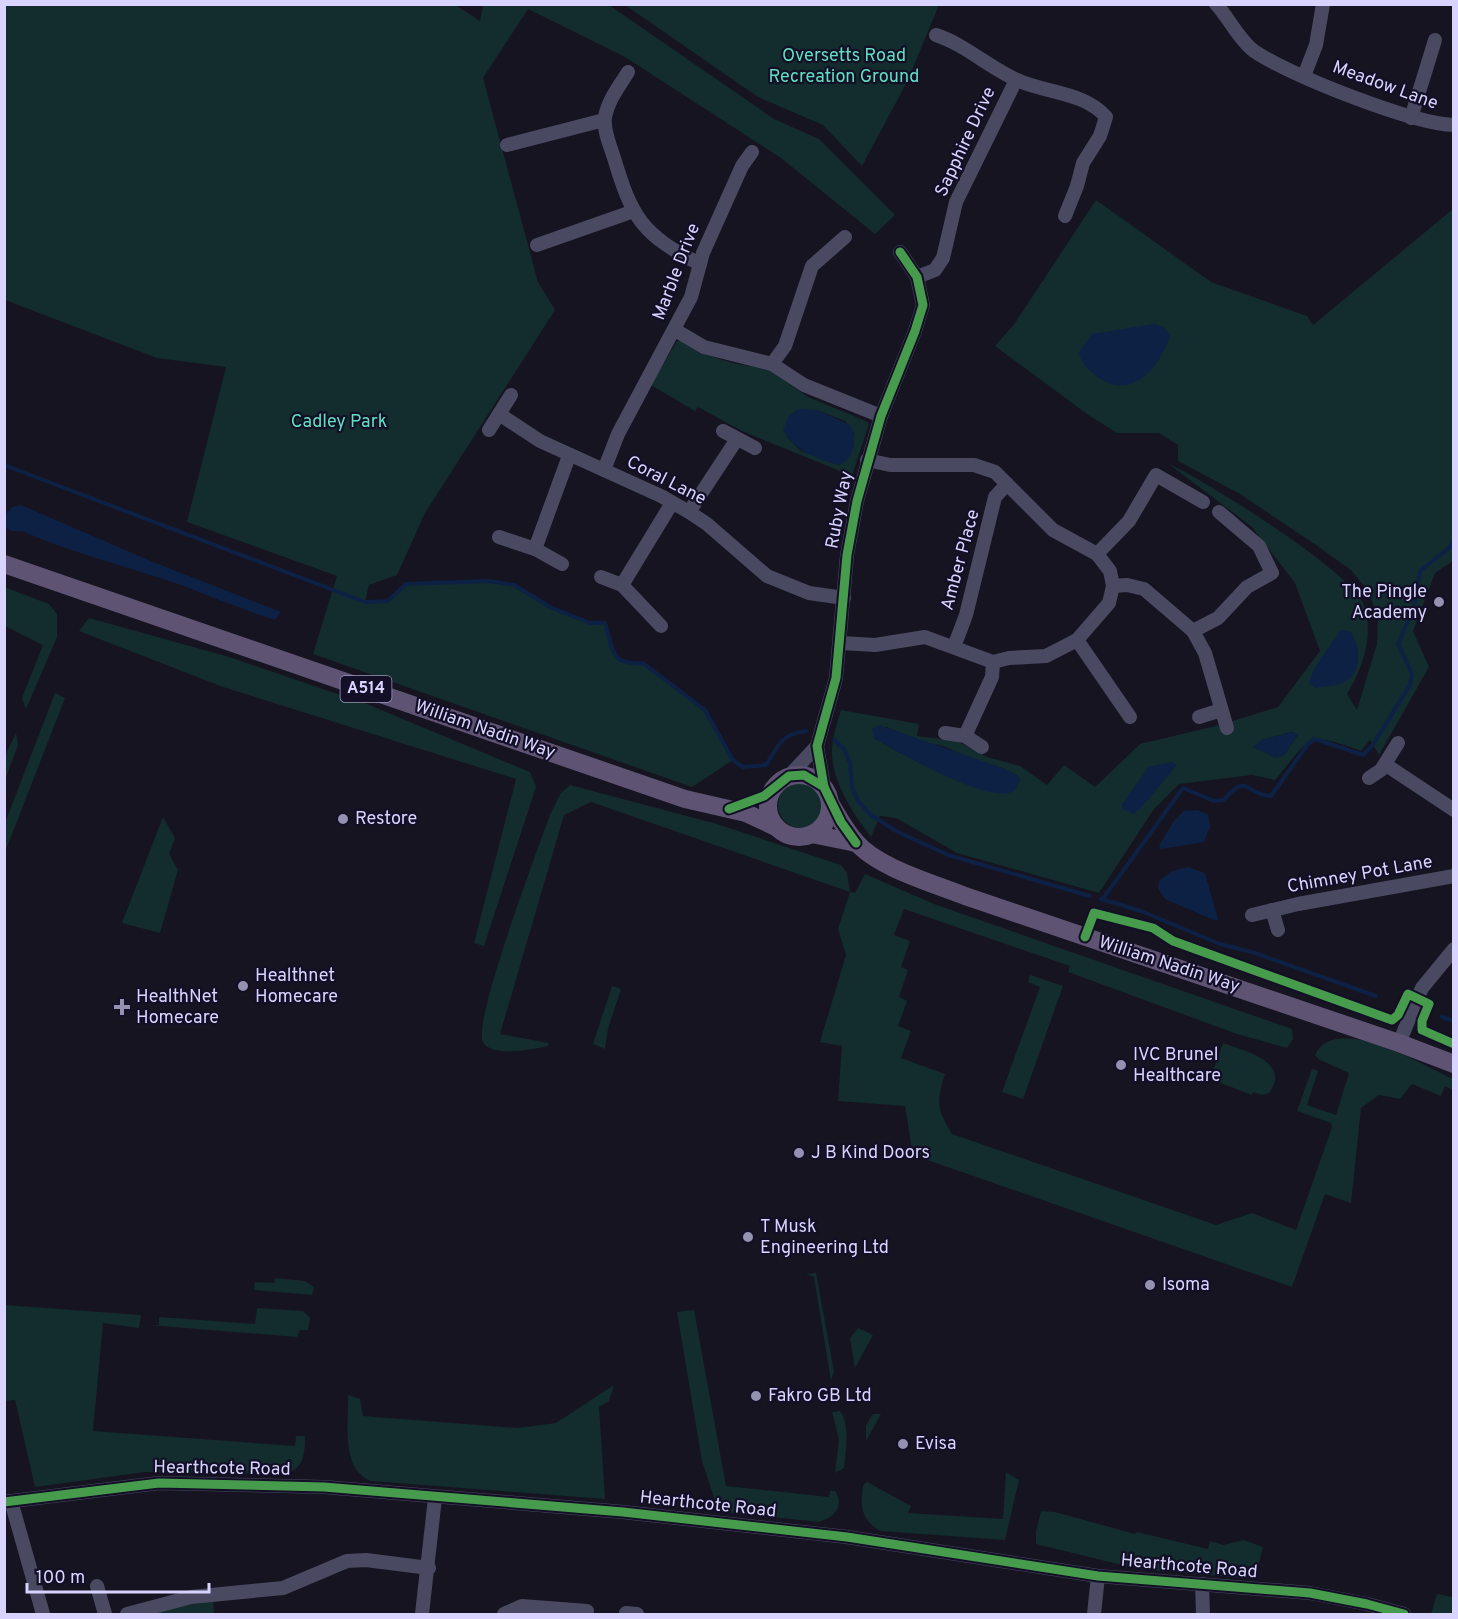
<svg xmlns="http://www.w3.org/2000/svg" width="1458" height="1619" font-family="Overpass,sans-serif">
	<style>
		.green { fill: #132c2d; fill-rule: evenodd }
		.water { fill: #0d2144 }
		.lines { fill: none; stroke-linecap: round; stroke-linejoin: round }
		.stream { stroke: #0d2144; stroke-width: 4 }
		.minor { stroke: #4a4962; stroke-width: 14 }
		.major { stroke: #5e5373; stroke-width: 18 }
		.cycleway-casing { stroke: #130f26; stroke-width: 13 }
		.cycleway { stroke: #469c4c; stroke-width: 9 }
		.poi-dot { fill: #9591b1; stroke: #130f26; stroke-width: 2 }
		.labels { text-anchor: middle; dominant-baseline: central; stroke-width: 4.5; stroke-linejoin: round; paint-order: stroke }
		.shield { fill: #130f26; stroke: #9e99be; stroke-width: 1.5 }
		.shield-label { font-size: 16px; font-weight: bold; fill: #d9d4ff }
		.park-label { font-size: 18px; fill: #5fe0c0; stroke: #130f26 }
		.street-label { font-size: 18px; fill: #d9d4ff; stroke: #130f26 }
		.poi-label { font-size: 18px; fill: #d9d4ff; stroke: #130f26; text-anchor: start }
	</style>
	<rect width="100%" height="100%" fill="#161421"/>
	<g class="green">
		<path d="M454,4l26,17 3,-16h126l165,114 45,20 76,76 -20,19 -94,-76 -156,-101 -97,-48 -45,69 55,204 17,28 -130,203 -28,62 -28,10 -4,17 23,-1 18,-17 83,-3 25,4 38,23 38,15h15c8,27 6,43 38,40l62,47 28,50 -41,27 -379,-133 24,-78 -150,-54 39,-155 -69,-9 -152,-58 -1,-295z"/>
		<polygon points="625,5 939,5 907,82 862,166 823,125 758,97"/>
		<path d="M1096,200l115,82 96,34 6,9 140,-116v352l-18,12 -22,58 16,36 -50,88 -9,-15 -9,11c-57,-21 -49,-14 -86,29l-23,-5 -73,9 -25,25 -55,84 -142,-40 -61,-35 -16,-2 -9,21c-17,-22 -37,-52 -39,-81 -1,-15 5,-32 9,-46l78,14 -2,12 40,5 30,16 33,9 27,19 17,-20 31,22 45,-43 80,-19 58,-18 42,-56 -25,-68 -43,-56 -83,-63c37,17 180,106 194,139 12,31 0,64 -16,91l10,16 20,-66 1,-24 -9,-28 -18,-22 -35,-25 -76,-51 -62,-33v-16l-19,-12h-42l-30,-19 -92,-68 20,-23zM887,727l32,14 24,5 32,14 30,9 -25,20 -84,-38 -22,-13zM1292,732l6,3 -15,21 -22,-16z"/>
		<path d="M683,340l20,13 29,10 36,6 40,28 58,24 3,3 -17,52 -110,-45 -44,-24 -3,4 -44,-26 26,-44zM817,410l28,11 9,12 -4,22 -11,10 -38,-14 -14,-14z"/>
		<polygon points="4,587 49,604 57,614 57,637 26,709 22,698 43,645 5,626"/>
		<polygon points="89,618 226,656 367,704 530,772 536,787 484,946 474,943 516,779 223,687 79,631"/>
		<polygon points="55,693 65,698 5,852 5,823"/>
		<polygon points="16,733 18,745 5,780 5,756"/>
		<circle cx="801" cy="805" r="23"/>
		<path d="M570,785l147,39 124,41 6,8 3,19 5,1 10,-19 69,30 358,125 1,10 -6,9 -50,-14 -169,-62 2,-6 -166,-57 -10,26 16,6 -9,26 7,3 -9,27 8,4 -9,25 13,5 -10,27 44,16c-9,29 -8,35 7,60l264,91 36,-12 44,17 36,-103 -1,-4 -34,-12 15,-42 6,2 -11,34 29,10 13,-42 -29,-13 -5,-5c21,-44 109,11 138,24v11l-8,-4 -4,10 -29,-12 -12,15 -21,-4 -18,13 -10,95 -26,-9 -33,93 -379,-132 -8,-49 -67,-5 4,-55 -22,-4 26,-87 -8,-26 12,-37 -259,-90 -27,13 -64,219 49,9 -1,3c-14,3 -57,12 -65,-4 -11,-20 56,-196 67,-227l11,-22z"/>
		<polygon points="163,817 175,838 169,854 178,870 160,933 122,923"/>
		<polygon points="1030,975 1063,986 1023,1099 1002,1092 1040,987 1028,982"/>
		<polygon points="612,986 621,989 608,1029 605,1049 593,1044"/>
		<path d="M1223,1043c22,8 69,19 46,50l-7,2 -9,-3 -1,3 -42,-16z"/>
		<polygon points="816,1273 834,1371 831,1381 814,1277 806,1274"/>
		<polygon points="275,1278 305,1281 314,1287 312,1295 254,1290 255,1282 274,1283"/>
		<path d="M5,1305l136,10 -2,13 -36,-5 -10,108 202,15 1,-10h9c0,18 -1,33 -20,38l-140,-2 -110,15 -20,-87 -10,1z"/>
		<polygon points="257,1308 303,1311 310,1318 308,1330 300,1330 297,1337 149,1325 159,1325 159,1317 255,1324"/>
		<path d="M694,1310l32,176 103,11 1,-6h5c10,16 -1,26 -16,31l-86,-9 -12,-5 -6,-7 -13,-40 -25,-149z"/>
		<polygon points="858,1328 873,1335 855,1368 850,1338"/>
		<path d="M614,1385l-5,16 -10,6 6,92 -234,-18c-31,-12 -22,-59 -23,-86l12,4 3,17 155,12 38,-5z"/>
		<path d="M840,1411c10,12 6,41 4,57l-9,5 4,-34 -7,-27z"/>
		<polygon points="873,1414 881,1414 866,1441 866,1425"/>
		<path d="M1006,1472l13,8 -14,60 -125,-9c-19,-12 -20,-24 -17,-45l4,-4 44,24 -3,7 95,6z"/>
		<polygon points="1041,1511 1055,1512 1135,1534 1137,1532 1208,1549 1210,1541 1223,1545 1244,1540 1263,1547 1255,1579 1138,1569 1036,1544 1036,1532"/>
		<polygon points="1437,1594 1453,1597 1453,1614 1431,1614"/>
		<polygon points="213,1599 214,1614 144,1614"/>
	</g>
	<g class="water">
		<path d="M1155,324l10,4 5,8c-10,31 -39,66 -72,41 -10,-7 -17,-13 -19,-25l13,-18z"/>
		<path d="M798,409l19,1 33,15c8,14 4,33 -11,40 -23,-6 -44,-14 -56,-35l6,-14z"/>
		<path d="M21,505l132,57 128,50 -6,8c-31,-10 -61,-22 -91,-34 -54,-19 -110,-32 -162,-55h-10l-7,-4v-12l7,-8z"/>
		<path d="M1341,630l10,2c9,14 12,41 -7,50 -7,4 -20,4 -29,6l-6,-5 6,-16z"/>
		<path d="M879,725l126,44 12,6 3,4c-2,7 -4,13 -12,14 -30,5 -107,-39 -134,-55l-2,-9z"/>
		<polygon points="1292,732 1298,735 1283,756 1276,758 1253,747 1261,740"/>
		<polygon points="1172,762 1176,765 1173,770 1140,809 1133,814 1123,809 1122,804 1149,767"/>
		<polygon points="1197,810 1208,814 1210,827 1204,842 1161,849 1159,846 1173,822 1184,811"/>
		<polygon points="1188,867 1205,873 1218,919 1216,921 1165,899 1158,888 1159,881 1172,871"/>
	</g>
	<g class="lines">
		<g class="stream">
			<path d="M4,465l361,137 23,-1 18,-17 83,-3 25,4 38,23 38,15h15c8,27 6,43 38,40l62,47 28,50 10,7 23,-2c13,-20 15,-31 40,-34"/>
			<polyline points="834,740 844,749 850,763 852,787 858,801 871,815 896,831 948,855 1090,896"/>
			<polyline points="1101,899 1141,911 1220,944 1255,953 1376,996"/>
			<path d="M1102,900l81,-112 31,13 10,-1c24,-29 21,-5 47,-4l37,-52 7,-5 48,16 9,-9 38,-61 2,-11 -14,-30 16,-37 6,-36 29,-23 5,-7"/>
			<polyline points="1442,1017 1454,1021"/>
		</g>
		<g class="minor">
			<path d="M1216,4c13,14 23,36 38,47 35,24 159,73 200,74"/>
			<path d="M936,35c30,10 52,32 81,45 28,13 68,12 89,37l-6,19 -17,27 -6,23 -12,30"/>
			<path d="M628,72c-9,15 -20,28 -23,45 -2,13 5,28 9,41 18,60 28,77 86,106"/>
			<polyline points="1304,76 1316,45 1323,4"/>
			<polyline points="1411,118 1435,40"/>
			<polyline points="507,145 604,120"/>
			<polyline points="537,245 634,211"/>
			<polyline points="917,277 935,270 943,258 956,202 1016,80"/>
			<polyline points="675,330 704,347 772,364 804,385 881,416"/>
			<polyline points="772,364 785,346 812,266 845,237"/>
			<polyline points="499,414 540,441 661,496 689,512 707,524 767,576 809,593 844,598"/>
			<polyline points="489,430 511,395"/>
			<polyline points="723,431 755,448"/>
			<polyline points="604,470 618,434 691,297 703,253 742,166 752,152"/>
			<polyline points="689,512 737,439"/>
			<polyline points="499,537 535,549 562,564"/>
			<polyline points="535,549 569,456"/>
			<polyline points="1097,554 1129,521 1156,475 1203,502"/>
			<polyline points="601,577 622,585 661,626"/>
			<polyline points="622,585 672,503"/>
			<polyline points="1113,586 1127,585 1144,589 1193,631 1205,653 1227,728"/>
			<polyline points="1193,631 1218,618 1247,587 1272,573 1259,546 1219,512"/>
			<polyline points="1077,640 1130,717"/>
			<polyline points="841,643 875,645 925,637 993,662 1009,658 1046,656 1077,640 1109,603 1113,586 1110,571 1097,554 1053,530 995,472 974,465 890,465 867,460"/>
			<polyline points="954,647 966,615 995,497 1007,484"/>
			<polyline points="1199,717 1221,710"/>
			<polyline points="945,733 965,736 982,747"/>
			<polyline points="965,736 992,677 993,662"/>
			<polyline points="1386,765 1454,810"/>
			<polyline points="789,776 817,746"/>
			<polyline points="1369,778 1381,770 1398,743"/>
			<polyline points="824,787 817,746 836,678 847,555 857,501 881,416 915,331 923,305 917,277 900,252"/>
			<polyline points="1272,910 1278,930"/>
			<polyline points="1252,915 1298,904 1454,876"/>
			<polyline points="1399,1043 1422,988 1454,949"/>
			<polyline points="11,1501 43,1614"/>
			<polyline points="4,1502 159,1483 324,1487 623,1512 847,1537 1098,1576 1310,1593 1367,1604 1404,1614"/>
			<polyline points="1202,1584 1203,1614"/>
			<polyline points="97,1586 105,1614"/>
			<polyline points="626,1613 637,1614"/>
			<polyline points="127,1614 191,1597 283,1588 347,1561 366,1560 429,1568"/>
			<polyline points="422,1614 435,1498"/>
			<polyline points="504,1614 522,1606 587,1611"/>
			<polyline points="1094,1614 1098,1576"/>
		</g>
		<g class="major">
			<polyline points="4,564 685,799 746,813 776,827"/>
			<circle cx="799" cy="806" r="31"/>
			<path d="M830,803c8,13 15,27 26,39 22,26 77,41 109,54l434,147 55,21"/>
			<polyline points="812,834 856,843"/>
		</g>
		<g class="cycleway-casing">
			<g id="cycleway">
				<polyline points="824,787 817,746 836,678 847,555 857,501 881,416 915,331 923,305 917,277 900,252"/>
				<polyline points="729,809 764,796 789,776 804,775 824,787 841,822 856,843"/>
				<polyline points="1085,937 1094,913 1153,928 1173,941 1392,1020 1398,1015 1408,994 1429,1004 1422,1021 1422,1030 1454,1044"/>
				<polyline points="4,1502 159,1483 324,1487 623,1512 847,1537 1098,1576 1310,1593 1367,1604 1404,1614"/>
			</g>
		</g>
		<use href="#cycleway" class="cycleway"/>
	</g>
	<g class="poi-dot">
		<circle cx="1439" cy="602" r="6"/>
		<circle cx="343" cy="819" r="6"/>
		<circle cx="243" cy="986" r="6"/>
		<path d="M119 998h6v6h6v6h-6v6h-6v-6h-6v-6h6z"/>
		<circle cx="1121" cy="1065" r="6"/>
		<circle cx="799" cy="1153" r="6"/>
		<circle cx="748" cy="1237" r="6"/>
		<circle cx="1150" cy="1285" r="6"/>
		<circle cx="756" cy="1396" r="6"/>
		<circle cx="903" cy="1444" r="6"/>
	</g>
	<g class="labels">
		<rect class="shield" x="340.5" y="676" width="51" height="26" rx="4.5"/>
		<g class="shield-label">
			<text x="366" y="689">A514</text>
		</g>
		<g class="park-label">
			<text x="844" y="56">Oversetts Road<tspan x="844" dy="21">Recreation Ground</tspan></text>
			<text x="339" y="422">Cadley Park</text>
		</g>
		<g class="street-label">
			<text transform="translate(1385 86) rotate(20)">Meadow Lane</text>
			<text transform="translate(966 142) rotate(-65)">Sapphire Drive</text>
			<text transform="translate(677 272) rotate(-69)">Marble Drive</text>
			<text transform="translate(666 481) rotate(27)">Coral Lane</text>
			<text transform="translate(840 510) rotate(-79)">Ruby Way</text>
			<text transform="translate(961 560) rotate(-75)">Amber Place</text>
			<text transform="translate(485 730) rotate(19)">William Nadin Way</text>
			<text transform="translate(1360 875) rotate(-10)">Chimney Pot Lane</text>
			<text transform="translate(1169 965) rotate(18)">William Nadin Way</text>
			<text transform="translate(222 1469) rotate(1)">Hearthcote Road</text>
			<text transform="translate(708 1505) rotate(6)">Hearthcote Road</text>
			<text transform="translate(1189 1567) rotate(5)">Hearthcote Road</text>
		</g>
		<g class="poi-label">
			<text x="1427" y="592" text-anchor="end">The Pingle<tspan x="1427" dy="21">Academy</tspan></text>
			<text x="355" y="819">Restore</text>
			<text x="255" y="976">Healthnet<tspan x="255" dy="21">Homecare</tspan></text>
			<text x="136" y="997">HealthNet<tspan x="136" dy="21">Homecare</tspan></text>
			<text x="1133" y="1055">IVC Brunel<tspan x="1133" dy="21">Healthcare</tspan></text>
			<text x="811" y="1153">J B Kind Doors</text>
			<text x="760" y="1227">T Musk<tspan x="760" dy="21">Engineering Ltd</tspan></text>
			<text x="1162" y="1285">Isoma</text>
			<text x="768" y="1396">Fakro GB Ltd</text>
			<text x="915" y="1444">Evisa</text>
		</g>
	</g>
	<rect width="1458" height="1619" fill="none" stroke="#d9d4ff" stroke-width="12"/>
	<path d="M27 1583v9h182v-9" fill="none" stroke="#d9d4ff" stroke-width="3"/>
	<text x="36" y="1583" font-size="18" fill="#d9d4ff" stroke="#130f26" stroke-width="4.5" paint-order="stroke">100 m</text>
</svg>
